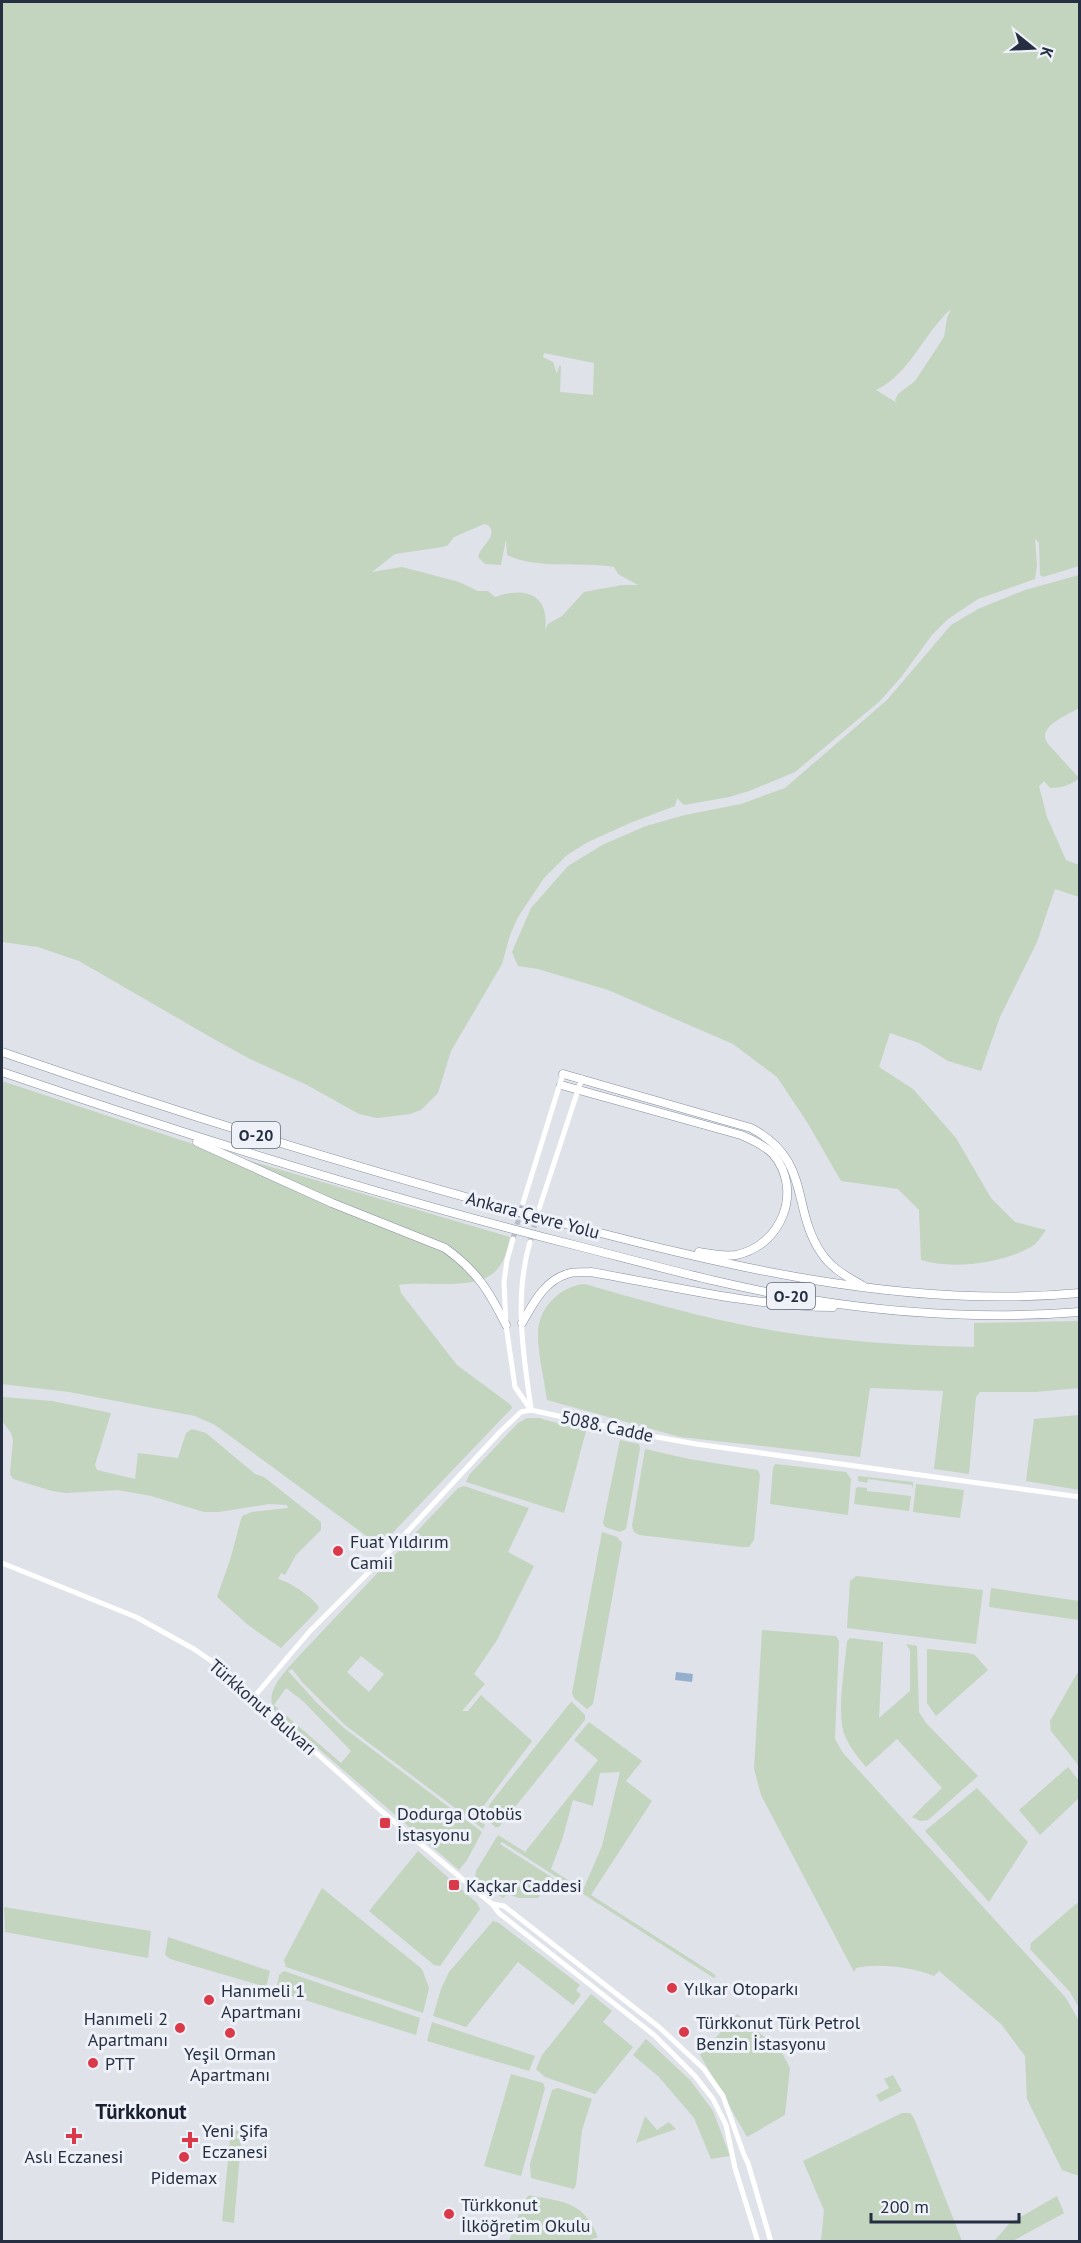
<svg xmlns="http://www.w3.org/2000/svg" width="1081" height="2243" font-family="'PT Sans',sans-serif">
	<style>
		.green { fill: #c3d4bf; fill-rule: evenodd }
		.water { fill: #96aecd }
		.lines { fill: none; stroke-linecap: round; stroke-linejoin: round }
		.secondary-tunnel { stroke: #babec8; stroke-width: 5; stroke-dasharray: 5 2.5; stroke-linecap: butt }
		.highway-casing { stroke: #858fa1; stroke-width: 9 }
		.secondary { stroke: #fff; stroke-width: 5 }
		.highway { stroke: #fff; stroke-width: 8 }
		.poi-dot { fill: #d93949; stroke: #eef1f7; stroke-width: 2 }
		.labels { text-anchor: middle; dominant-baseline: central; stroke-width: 6; stroke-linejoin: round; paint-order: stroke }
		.shield { fill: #eef1f7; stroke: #626978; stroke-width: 1.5 }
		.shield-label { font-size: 16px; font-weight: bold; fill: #262f42 }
		.street-label { font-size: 18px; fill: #262f42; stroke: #eef1f7 }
		.poi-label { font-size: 18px; fill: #262f42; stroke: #eef1f7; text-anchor: start }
		.quarter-label { font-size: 21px; font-weight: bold; fill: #192032; stroke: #eef1f7 }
	</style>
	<rect width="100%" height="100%" fill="#dfe2e9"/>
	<g class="green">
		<path d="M2,2h1077v564l-36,11 -3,-2 -1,-32 -4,-4 2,26 -2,14 -57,20 -30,20 -16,16 -30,41 -22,25 -85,71 -46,19 -20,6 -45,8 -7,-7 -2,8 -45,17 -42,19 -21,13 -23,23 -26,39 -8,18 -8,29 -51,87 -13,42 -17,17 -11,4 -33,4 -18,-4 -52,-29 -57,-26 -38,-21 -133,-77 -41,-14 -36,-5zM951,309l-4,9 -3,19 -29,44 -17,13 -3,6 2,3 -21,-13c34,-16 47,-56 75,-81zM544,353l50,10 -1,32 -33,-3 1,-26h-2l-2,8 -4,-12 -10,-5zM484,524l4,1c11,11 -7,20 -10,32l7,7 16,1 5,-26 1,16c33,15 72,6 107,12l4,7 20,11h-16l-38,7 -22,24 -14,8 -3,6c5,-36 -20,-44 -50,-33l-7,-6h-10l-19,-9 -57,-15 -30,5 23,-18 48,-7 5,-2 6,-8z"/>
		<path d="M1079,575v133c-11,7 -44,19 -31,36l31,34c-7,7 -19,10 -29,10l-6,-7 -5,5 8,31 19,43 13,5v32l-24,-8 -18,53 -37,75 -19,54 -33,-10 -29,-18 -29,-10 -11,34 34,22 43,49 35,60 24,24 31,8c-4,5 -9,14 -15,17 -28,16 -79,23 -110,13l-2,-50 -21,-21 -57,-8 -34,-59 -30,-45 -44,-33 -125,-54 -70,-21 -20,-3 -6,-14 19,-44 37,-42 36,-22 42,-18 39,-11 56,-11 44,-16 102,-88 64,-75 27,-16 47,-19z"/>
		<path d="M2,1081l191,63 317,93c-2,9 -4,20 -9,27 -17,30 -72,16 -102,21l2,8 56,72 54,40 1,3 -132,138 -165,-121 -20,-9 -126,-24 -67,-8z"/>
		<path d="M585,1284c82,24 166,47 251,55 46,5 92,7 138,8v-24l105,-2v67l-44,4h-55l-4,5 -7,77 -35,-5 9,-78 -73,-3 -10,69 -180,-20 -133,-37c-3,-22 -9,-45 -9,-66 0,-27 23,-48 47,-50z"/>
		<path d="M2,1397l50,4 59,12 -16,52 2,5 38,9 3,-26 40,5 8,-25 6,-4 14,4 49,41 9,3 57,45v8l-25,25 -11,20 -4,-2 -3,6c10,2 37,19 41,29l-3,4 -35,36 -33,-23 -31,-28 13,-37 12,-44 10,-4 36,-4 -1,-3 -18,-1 -50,8h-15l-53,-16 -33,-6 -52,3 -14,-2 -39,-12 -3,-5 3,-34 -2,-7 -9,-12z"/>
		<polygon points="1079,1415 1079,1490 1026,1481 1034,1419"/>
		<polygon points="527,1418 539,1418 586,1431 564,1513 466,1482 469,1475 518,1423"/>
		<polygon points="620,1440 639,1444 640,1448 626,1529 620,1532 605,1527 603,1523"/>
		<polygon points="645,1449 689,1459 758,1470 760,1475 754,1540 749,1547 742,1547 639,1535 634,1532 632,1526"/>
		<polygon points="775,1464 846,1472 851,1479 848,1515 770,1504 773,1468"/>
		<polygon points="858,1476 913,1482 913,1489 912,1485 868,1479 867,1483 858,1481"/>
		<polygon points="916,1484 964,1490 960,1518 913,1512"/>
		<path d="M464,1486l65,22 -21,44 26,14 -37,74 -23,34 11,10 -23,27h6l13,-16 51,46 -52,70 -11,-1 16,15 -2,4 -138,-104 -42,-42 -11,-14 -4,2 29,32 27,25 138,104 -15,28 -8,10 -184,-159c-12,-19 10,-39 22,-53l161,-170zM361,1656l23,18 -15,18 -22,-20zM286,1688l18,14 47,49 -10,12 -67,-58z"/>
		<polygon points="858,1487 867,1488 867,1491 911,1496 909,1511 854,1504 856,1488"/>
		<polygon points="602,1532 617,1537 622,1543 593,1704 587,1709 574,1698 572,1693"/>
		<polygon points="856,1576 983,1590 976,1644 847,1628 850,1581"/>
		<polygon points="991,1588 1079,1601 1079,1620 989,1607"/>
		<path d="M762,1630l74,6 3,5 -4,98 8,14 223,245 13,23v155l-17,-6 -35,-71 -2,-43 -24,-32 -62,-53 -5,5c-21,-9 -57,-13 -78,-8l-2,4 -93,-177 -7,-26z"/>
		<path d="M850,1638l33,4 -4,76 31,-27v-41l-4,-6 11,2 2,66 7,11 52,53 -50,44 -8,1 -8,-4 30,-29 -45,-49 -31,28c-8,-10 -16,-19 -21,-31 -9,-21 0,-70 2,-95z"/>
		<polygon points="927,1649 968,1653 975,1655 988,1670 936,1716 927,1703"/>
		<polygon points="1079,1670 1079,1766 1051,1731 1050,1721"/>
		<polygon points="572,1702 585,1715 585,1720 499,1827 495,1827 488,1820 489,1805 570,1703"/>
		<path d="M589,1722l53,39 -16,20 26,20 -61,94 120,77 5,4 -2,2 -212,-136 -2,2 53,34 -15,20h-19l-11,-4 -5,4 -28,-18 1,-9 22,-36 27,17 73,-92 -24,-20zM620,1772l-18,74 -19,44 -32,-21 11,-29 11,-40 20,6 7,-33z"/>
		<polygon points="1068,1767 1079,1781 1079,1798 1040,1835 1019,1810"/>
		<polygon points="977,1788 1028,1842 989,1902 925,1831"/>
		<polygon points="418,1851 477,1903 480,1909 440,1966 434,1965 369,1911"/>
		<polygon points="322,1888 422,1969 429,1988 423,2013 286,1967 284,1960"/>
		<polygon points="1077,1903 1080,1908 1079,2008 1070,1992 1030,1949 1031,1943"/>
		<polygon points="4,1907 151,1931 148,1958 5,1932"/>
		<polygon points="493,1921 499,1923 580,1985 576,1990 581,1995 573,2005 518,1962 466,2027 433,2016 441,1989 449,1972"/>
		<polygon points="168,1937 270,1971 266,1987 170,1959 165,1955"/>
		<polygon points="284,1971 420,2018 416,2035 276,1991 279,1975"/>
		<polygon points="591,1994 612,2011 603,2022 633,2047 595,2094 545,2077 536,2069 542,2055"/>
		<polygon points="737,2014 781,2051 790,2068 785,2115 747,2137 700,2055"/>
		<polygon points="432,2022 535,2056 529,2071 427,2041"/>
		<polygon points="646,2039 690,2080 713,2111 730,2156 711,2159 694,2118 659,2077 633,2055"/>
		<polygon points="511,2074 543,2083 545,2088 521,2176 484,2166"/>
		<polygon points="893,2075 902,2091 880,2102 876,2095 889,2088 884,2079"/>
		<polygon points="558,2088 592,2099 582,2130 576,2185 574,2189 531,2178 530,2164 552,2090"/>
		<polygon points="902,2113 910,2113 914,2118 962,2241 821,2241 824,2210 803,2161"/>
		<polygon points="645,2116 657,2130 669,2122 676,2129 636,2143"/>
		<polygon points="231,2130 242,2131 234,2223 222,2221"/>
		<path d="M529,2195c36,8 53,5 69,42l-14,5 -75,-1 14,-39z"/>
		<polygon points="1057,2196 1064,2213 1013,2241 994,2241 1010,2223"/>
	</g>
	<polygon class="water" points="676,1672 693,1674 692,1682 675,1680"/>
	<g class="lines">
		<g class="secondary-tunnel">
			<polyline points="513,1239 523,1203"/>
			<polyline points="530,1242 539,1209"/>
		</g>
		<g class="highway-casing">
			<g id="highway">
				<path d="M2,1052c179,62 360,118 544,167 173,45 352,91 534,74"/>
				<path d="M2,1072c190,65 381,125 576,174 78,20 155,42 234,54 88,14 179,19 268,12"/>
				<path d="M563,1074l188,54c62,33 39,80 71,126 10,15 26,23 41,32"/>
				<path d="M561,1085l180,50c12,5 23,10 32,19 31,37 8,92 -37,101 -13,2 -25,-1 -37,-3"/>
				<path d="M197,1142l135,61 113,45c32,23 44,43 61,77"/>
				<path d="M522,1323c11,-19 22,-42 45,-49 7,-3 17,-1 24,-2 80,14 161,34 242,35"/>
			</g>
		</g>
		<g class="secondary">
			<polyline points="523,1203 563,1074"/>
			<polyline points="539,1209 582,1078"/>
			<polyline points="513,1239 507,1260 504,1282 506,1325 515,1387 531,1410"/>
			<path d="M530,1242c-16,54 -7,112 1,166"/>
			<polyline points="2,1563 136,1617 194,1649 230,1674 258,1701 379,1809 492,1904 499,1913 654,2035 695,2076 713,2099 726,2125 735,2168 758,2242"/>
			<polyline points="254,1697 310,1631 382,1559 501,1431 521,1412 531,1410 645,1435 696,1444 1080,1497"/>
			<polyline points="492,1904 504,1906 659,2027 704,2069 723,2096 744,2155 748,2163 771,2242"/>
		</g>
		<use href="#highway" class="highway"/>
	</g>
	<g class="poi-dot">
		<circle cx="338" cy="1551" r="6"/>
		<rect x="379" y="1817" width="12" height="12" rx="3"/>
		<rect x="448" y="1879" width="12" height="12" rx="3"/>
		<circle cx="672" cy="1988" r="6"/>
		<circle cx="209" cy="2000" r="6"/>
		<circle cx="180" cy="2028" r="6"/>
		<circle cx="684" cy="2032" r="6"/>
		<circle cx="230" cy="2033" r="6"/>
		<circle cx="93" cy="2063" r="6"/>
		<path d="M71 2127h6v6h6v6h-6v6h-6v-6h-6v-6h6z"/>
		<path d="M187 2131h6v6h6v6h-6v6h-6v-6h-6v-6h6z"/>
		<circle cx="184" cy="2157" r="6"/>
		<circle cx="449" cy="2214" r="6"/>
	</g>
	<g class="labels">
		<g class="shield">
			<rect x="232" y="1122" width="48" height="26" rx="4.5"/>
			<rect x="767" y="1283" width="48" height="26" rx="4.5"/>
		</g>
		<g class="shield-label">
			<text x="256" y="1135">O-20</text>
			<text x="791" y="1296">O-20</text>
		</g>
		<g class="street-label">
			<text transform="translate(533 1215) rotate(15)">Ankara Çevre Yolu</text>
			<text transform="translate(607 1426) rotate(12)">5088. Cadde</text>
			<text transform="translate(263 1707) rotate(41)">Türkkonut Bulvarı</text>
		</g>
		<g class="poi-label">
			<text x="350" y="1541">Fuat Yıldırım<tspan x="350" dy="21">Camii</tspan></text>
			<text x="397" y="1813">Dodurga Otobüs<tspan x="397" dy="21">İstasyonu</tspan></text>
			<text x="466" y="1885">Kaçkar Caddesi</text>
			<text x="684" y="1988">Yılkar Otoparkı</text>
			<text x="221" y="1990">Hanımeli 1<tspan x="221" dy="21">Apartmanı</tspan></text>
			<text x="168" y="2018" text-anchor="end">Hanımeli 2<tspan x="168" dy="21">Apartmanı</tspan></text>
			<text x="696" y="2022">Türkkonut Türk Petrol<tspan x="696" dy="21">Benzin İstasyonu</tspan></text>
			<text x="230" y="2053" text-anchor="middle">Yeşil Orman<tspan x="230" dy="21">Apartmanı</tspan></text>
			<text x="105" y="2063">PTT</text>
			<text x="202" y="2130">Yeni Şifa<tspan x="202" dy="21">Eczanesi</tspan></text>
			<text x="74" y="2156" text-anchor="middle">Aslı Eczanesi</text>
			<text x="184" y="2177" text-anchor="middle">Pidemax</text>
			<text x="461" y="2204">Türkkonut<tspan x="461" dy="21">İlköğretim Okulu</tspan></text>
		</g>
		<g class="quarter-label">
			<text x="141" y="2111">Türkkonut</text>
		</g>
	</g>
	<rect width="1081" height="2243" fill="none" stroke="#262f42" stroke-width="6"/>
	<g transform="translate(1033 48) rotate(108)" stroke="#eef1f7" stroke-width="4.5" paint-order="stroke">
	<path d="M0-4.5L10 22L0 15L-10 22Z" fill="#262f42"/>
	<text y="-9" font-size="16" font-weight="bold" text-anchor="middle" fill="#262f42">K</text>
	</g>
	<path d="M871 2213v9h148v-9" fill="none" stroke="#262f42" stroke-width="3"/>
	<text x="880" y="2213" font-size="18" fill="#262f42" stroke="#eef1f7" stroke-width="4.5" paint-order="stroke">200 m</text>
</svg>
